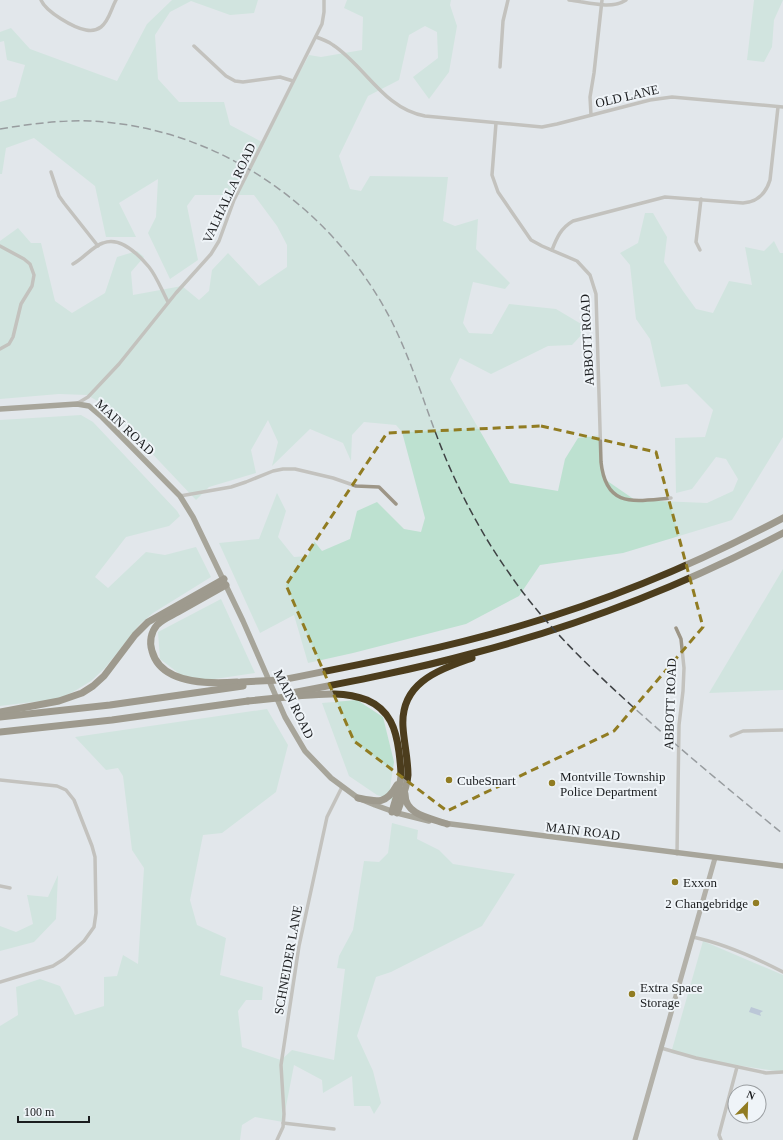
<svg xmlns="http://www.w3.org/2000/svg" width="783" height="1140" font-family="'Times New Roman',serif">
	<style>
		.green { fill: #bde1d0 }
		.water { fill: #8d9fbf }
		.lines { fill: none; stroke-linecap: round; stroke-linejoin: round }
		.street { stroke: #9d9687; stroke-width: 3.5 }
		.secondary { stroke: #7a6f59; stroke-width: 5 }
		.primary { stroke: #615439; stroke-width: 5.5 }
		.highway { stroke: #4c3d1d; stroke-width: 7 }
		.rail { stroke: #3f4244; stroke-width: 1.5; stroke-dasharray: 8 4; stroke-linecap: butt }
		.highway-bridge { stroke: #4c3d1d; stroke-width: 7 }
		.marked { fill: none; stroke: #917c22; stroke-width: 3; stroke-dasharray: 8 5; stroke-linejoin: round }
		.poi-dot { fill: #917c22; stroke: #eff4f8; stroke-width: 1.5 }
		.labels { text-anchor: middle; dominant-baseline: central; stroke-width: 4; stroke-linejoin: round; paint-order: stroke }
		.street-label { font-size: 13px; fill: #1b1d1f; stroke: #eff4f8 }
		.poi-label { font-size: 13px; fill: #1b1d1f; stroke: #eff4f8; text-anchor: start }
	</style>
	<rect width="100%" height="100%" fill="#e2e7eb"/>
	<g class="green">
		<polygon points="172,0 258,0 254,13 230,15 191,1 170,12 155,35 158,79 179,102 224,102 230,125 262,142 309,55 321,57 362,50 363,17 344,8 347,0 451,0 450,5 457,26 449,72 429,99 413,77 438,58 437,32 425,26 409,35 399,80 368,96 339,156 350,189 361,191 370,176 448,177 443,221 455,226 478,219 476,249 510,283 505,289 473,282 463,323 469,333 492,334 509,304 556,309 588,328 572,345 548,346 491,374 460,358 450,379 510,483 558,491 565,459 578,438 600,435 603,478 635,500 707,503 733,491 738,479 726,459 716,457 692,489 676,493 675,438 705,437 713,410 687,384 661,387 650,339 636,319 630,265 620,253 638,243 645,213 653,213 667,237 664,262 683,291 696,309 713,313 729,281 752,285 745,247 764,251 774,241 780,253 783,253 783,437 732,520 623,553 540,565 519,596 466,624 353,653 308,663 294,615 260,633 219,543 259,539 277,493 286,511 278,537 294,557 308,556 314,541 322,551 350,539 357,511 377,502 404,529 421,532 425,518 402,432 396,425 364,422 352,435 351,461 343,443 310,429 272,466 278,442 268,420 251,450 256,473 209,487 196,500 108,407 87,395 59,394 0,399 0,241 18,228 31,243 41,243 55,301 72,313 105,293 117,257 137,251 144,257 131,272 133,295 182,286 199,300 209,291 212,270 228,253 259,286 287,267 287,245 277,226 254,195 195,195 187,206 198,260 170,279 148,233 156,217 158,179 119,203 136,237 106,237 95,186 34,138 6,148 2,174 0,174 0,102 16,97 25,65 7,60 4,41 0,42 0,32 11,28 30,49 117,81 147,24"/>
		<polygon points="754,0 783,0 774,20 772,47 764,62 747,60"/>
		<polygon points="81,415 93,422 177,511 180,516 169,526 126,537 95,577 108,588 146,552 165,555 196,547 211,577 153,613 140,624 105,668 91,681 73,692 57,699 0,706 0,420"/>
		<polygon points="783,569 783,690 709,693"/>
		<polygon points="221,599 255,673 208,680 181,675 160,659 158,632"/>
		<polygon points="357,700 383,717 394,762 390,788 406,805 377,795 349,776 322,703"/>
		<polygon points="267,709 288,745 276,792 222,833 203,835 190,900 197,925 226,938 220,975 263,987 262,1000 246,1000 238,1011 242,1047 281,1060 292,1050 334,1060 345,969 337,968 339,956 353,930 364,861 379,862 388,853 392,823 418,830 417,839 439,850 453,864 515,874 482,926 391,972 376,977 357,1036 373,1071 381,1103 374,1114 370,1106 354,1106 352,1076 323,1093 322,1080 294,1065 283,1122 255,1117 242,1125 240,1140 0,1140 0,1026 18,1015 16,987 40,979 60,986 75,1015 104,1006 104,977 117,976 123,955 138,964 144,868 132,850 123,776 118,768 106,770 75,737"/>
		<polygon points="58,875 56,919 34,942 0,951 0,926 16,932 33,924 27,895 48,897"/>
		<polygon points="703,941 783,975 783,1072 701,1060 671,1053"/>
	</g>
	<polygon class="water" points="751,1007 763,1011 760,1013 761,1016 749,1012"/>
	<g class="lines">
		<g class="street">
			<path d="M41,0c5,12 33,28 45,30 5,1 11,0 15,-3 8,-6 10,-18 15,-27"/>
			<path d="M569,0c18,2 42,10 57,0"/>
			<path d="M316,37c6,2 12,4 17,8 32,21 51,64 92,71l117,11 15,-3 93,-24 22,-3 111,10"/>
			<polyline points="194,46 226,76 235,81 243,82 280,77 293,81"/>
			<polyline points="500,67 503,21 508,0"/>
			<polyline points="591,115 590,97 594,73 602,0"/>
			<path d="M496,123l-4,52 6,17 33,48 11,6 35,15 13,14 6,19 5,168c5,47 34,39 70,36"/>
			<polyline points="51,172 59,196 64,203 98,246"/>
			<polyline points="0,246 24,259 30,264 34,275 32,286 21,304 13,337 9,344 0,349"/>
			<path d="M552,250c5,-13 9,-22 21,-29l92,-24 78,6c15,-1 23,-10 27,-23l8,-73"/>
			<polyline points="700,250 696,242 701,199"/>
			<path d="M73,264c11,-6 20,-18 30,-21 17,-7 36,12 46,24 8,10 13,24 19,35"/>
			<polyline points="78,403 88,397 119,364 176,293 211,254 219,241 234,200 322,24 324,12 324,0"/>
			<polyline points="180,496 231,487 246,482 273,471 283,469 295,469 333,478 356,486 379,487 396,504"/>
			<polyline points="676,628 681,639 684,668 683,691 679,725 677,854"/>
			<polyline points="731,736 743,731 783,730"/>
			<polyline points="0,780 57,786 66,790 74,800 92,846 95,857 96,913 94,927 84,941 64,959 53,966 0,982"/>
			<polyline points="0,886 10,888"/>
			<path d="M693,937c32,7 61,20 90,35"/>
			<polyline points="661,1048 696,1058 766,1073 783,1072"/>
			<polyline points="283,1123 334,1129"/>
			<polyline points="277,1140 283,1127 284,1114 281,1065 299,946 327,817 342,787"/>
			<polyline points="721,1140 719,1135 720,1131 737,1067"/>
		</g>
		<polyline class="secondary" points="635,1140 715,858"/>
		<g class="primary">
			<polyline points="0,409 77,404 89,406 102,417 180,496 193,517 243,621 285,717 305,751 331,778 358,798 375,805 397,813 429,821"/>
			<polyline points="443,823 783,866"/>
		</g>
		<g class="highway">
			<path d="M226,585c-16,9 -32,18 -48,27 -7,4 -15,7 -21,13 -6,7 -8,17 -5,26 9,34 58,33 85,31"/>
			<path d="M281,680c81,-16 162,-31 242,-55 90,-26 177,-63 260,-107"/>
			<path d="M286,694c63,-12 126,-24 188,-41 107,-28 212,-69 309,-120"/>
			<path d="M297,696c23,-2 47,-5 70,4 23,10 29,29 32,52 1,8 2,16 2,24 -1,12 -6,24 -9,36"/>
			<polyline points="0,712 59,701 82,693 93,686 104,676 135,635 148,622 224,579"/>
			<polyline points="0,717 110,705 243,686"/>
			<polyline points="0,732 112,720 248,701"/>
			<path d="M405,794c0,21 25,24 42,30"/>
			<path d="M358,798c19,4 28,7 39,-13"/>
			<path d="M397,813c4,-12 10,-25 11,-38 0,-16 -4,-32 -5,-48 -3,-45 36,-57 69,-69"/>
		</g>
		<path class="rail" d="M0,129c30,-5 60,-9 90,-8 129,6 244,87 302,201 22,44 35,92 54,137 17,40 38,79 63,114 34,50 78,92 123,133 49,44 100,86 151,128"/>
		<g class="highway-bridge">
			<polyline points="241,682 281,680"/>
			<polyline points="248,701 287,697"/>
		</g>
	</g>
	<path d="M0 0H783V1140H0ZM541,426l115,26 47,175 -89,104 -167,80 -93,-70 -68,-156 101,-152z" fill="#e2e7eb" fill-opacity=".55" fill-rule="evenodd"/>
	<path class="marked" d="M541,426l115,26 47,175 -89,104 -167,80 -93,-70 -68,-156 101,-152z"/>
	<g class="poi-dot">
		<circle cx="449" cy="780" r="4"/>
		<circle cx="552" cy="783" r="4"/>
		<circle cx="675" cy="882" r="4"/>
		<circle cx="756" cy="903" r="4"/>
		<circle cx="632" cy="994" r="4"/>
	</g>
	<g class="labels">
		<g class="street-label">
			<text transform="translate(627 96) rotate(-13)">OLD LANE</text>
			<text transform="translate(229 193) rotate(-65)">VALHALLA ROAD</text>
			<text transform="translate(587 340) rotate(-93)">ABBOTT ROAD</text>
			<text transform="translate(125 427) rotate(43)">MAIN ROAD</text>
			<text transform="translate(294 704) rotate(64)">MAIN ROAD</text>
			<text transform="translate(670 704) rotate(-88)">ABBOTT ROAD</text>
			<text transform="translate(583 831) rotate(7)">MAIN ROAD</text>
			<text transform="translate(288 960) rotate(-80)">SCHNEIDER LANE</text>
		</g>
		<g class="poi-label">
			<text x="560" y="776">Montville Township<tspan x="560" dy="15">Police Department</tspan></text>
			<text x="457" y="780">CubeSmart</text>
			<text x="683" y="882">Exxon</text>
			<text x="748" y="903" text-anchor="end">2 Changebridge</text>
			<text x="640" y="987">Extra Space<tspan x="640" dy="15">Storage</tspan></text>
		</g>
	</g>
	<g transform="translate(747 1104) rotate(23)"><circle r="19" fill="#eff4f8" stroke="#9a9ea1"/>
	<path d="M0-3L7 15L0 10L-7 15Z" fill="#917c22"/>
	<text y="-6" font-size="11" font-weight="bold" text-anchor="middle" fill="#1b1d1f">N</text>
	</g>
	<path d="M18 1116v6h71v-6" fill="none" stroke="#1b1d1f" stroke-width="2"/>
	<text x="24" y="1116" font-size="12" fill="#1b1d1f" stroke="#eff4f8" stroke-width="3" paint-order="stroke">100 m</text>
</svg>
